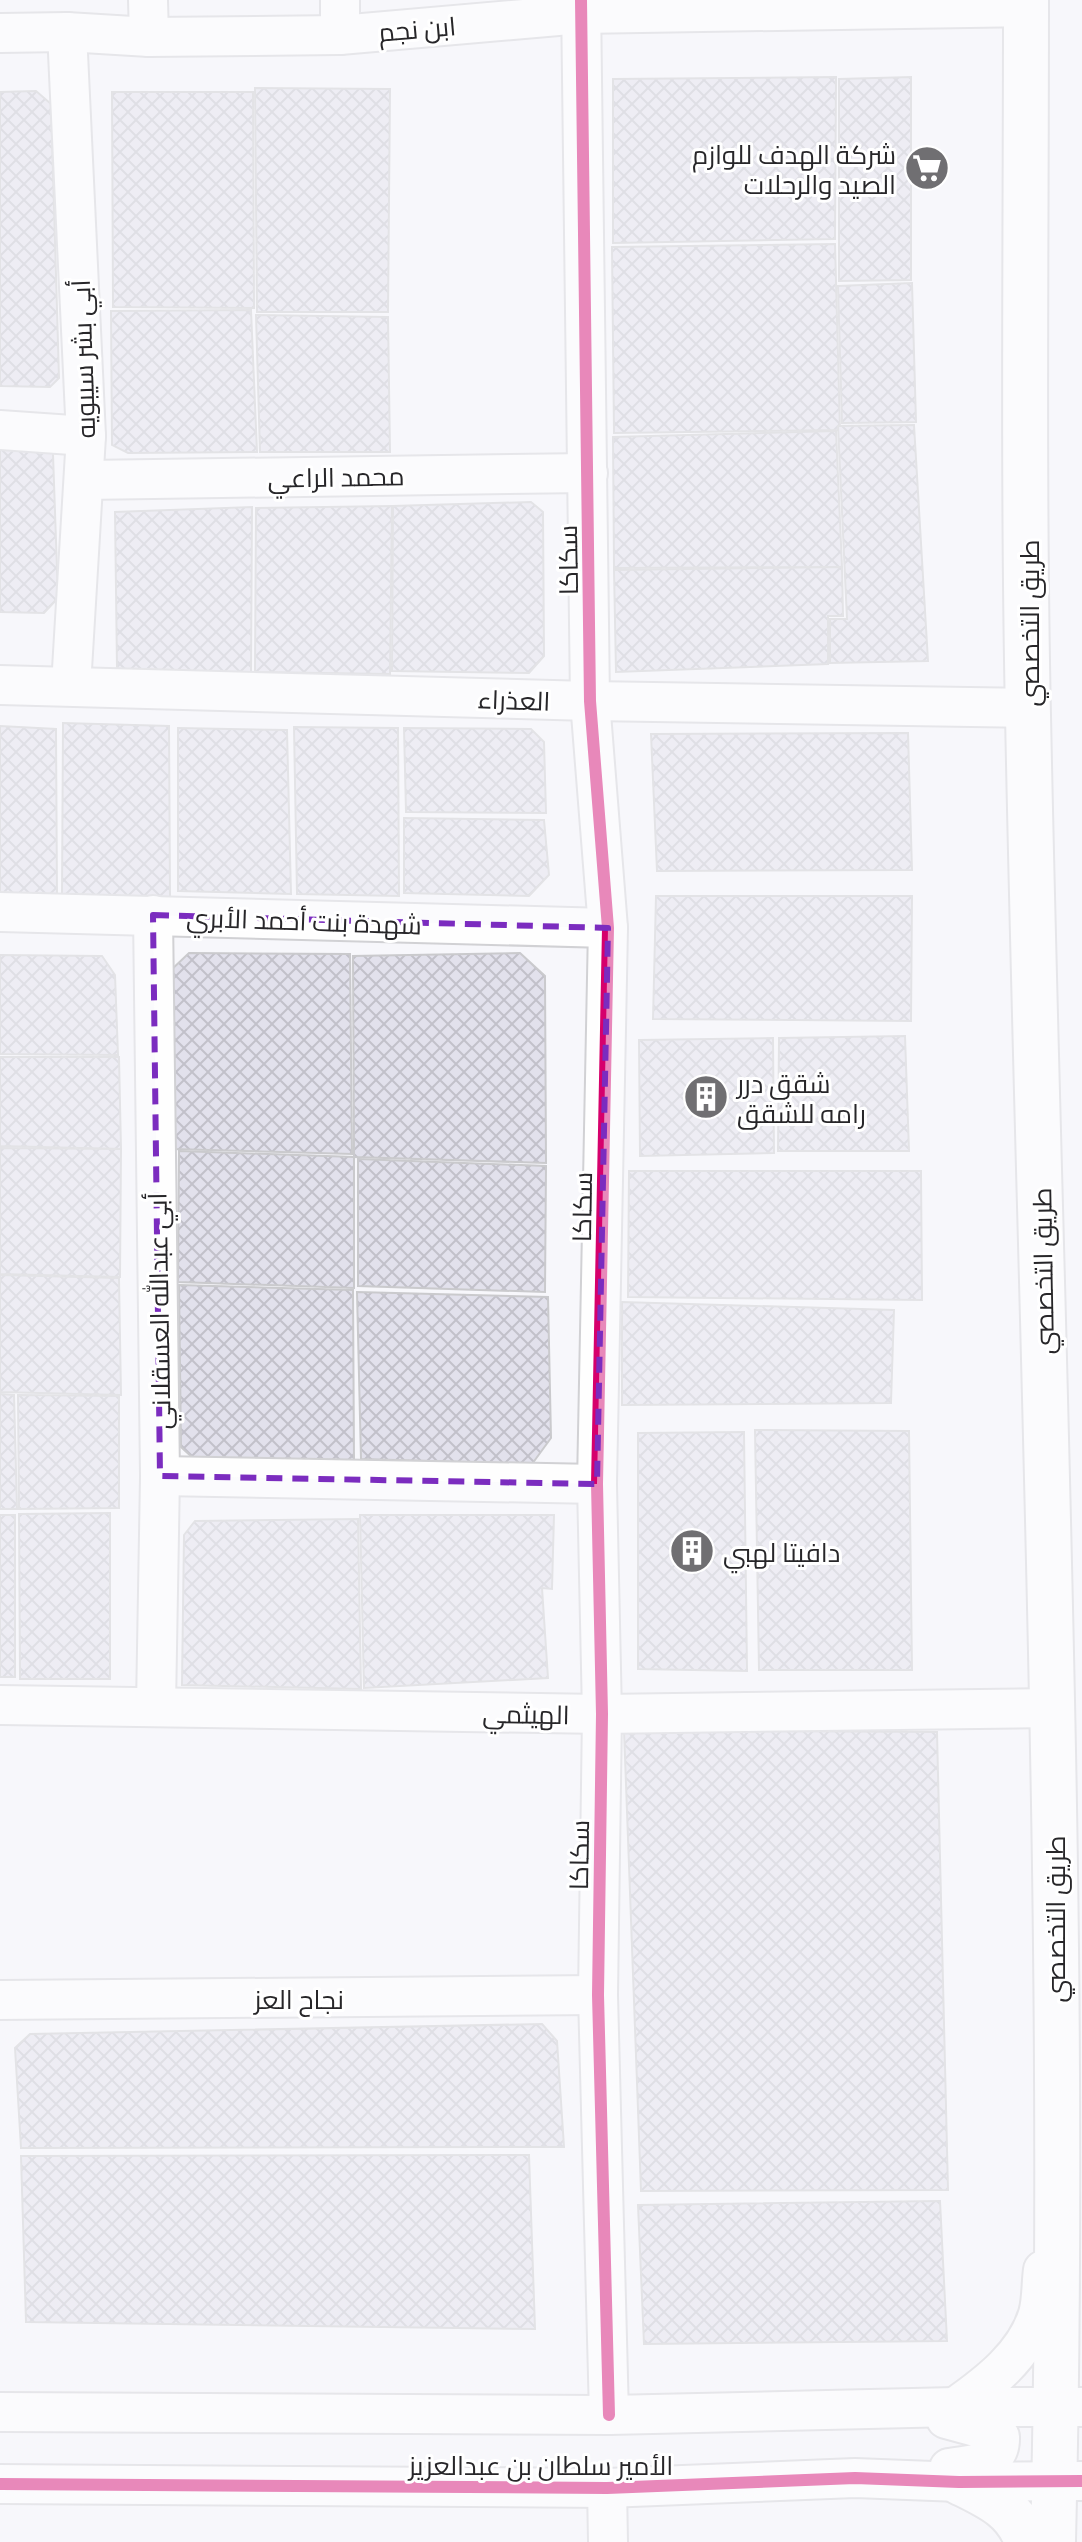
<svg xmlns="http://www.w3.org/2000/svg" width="1082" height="2542" font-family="'Exo 2',Cairo,sans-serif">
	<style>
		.building { fill: url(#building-cross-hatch); stroke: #cacacd; stroke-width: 2 }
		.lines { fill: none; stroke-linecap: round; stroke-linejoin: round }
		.minor-casing { stroke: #d1d1d4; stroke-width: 42 }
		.major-casing { stroke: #d1d1d4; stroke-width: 48 }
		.minor { stroke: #fefefe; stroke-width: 38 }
		.major { stroke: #fefefe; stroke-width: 44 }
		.cycleway-casing { stroke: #fff; stroke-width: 17 }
		.cycleway { stroke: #d6006c; stroke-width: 12 }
		.marked { fill: none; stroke: #7b2cbf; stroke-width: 6; stroke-dasharray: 16 10; stroke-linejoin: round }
		.labels { text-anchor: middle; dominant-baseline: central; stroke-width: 6; stroke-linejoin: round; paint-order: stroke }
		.street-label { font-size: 26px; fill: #272629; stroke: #fff }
		.poi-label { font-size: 26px; fill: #272629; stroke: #fff; text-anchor: start }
	</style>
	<defs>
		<pattern id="building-cross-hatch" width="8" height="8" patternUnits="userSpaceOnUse" patternTransform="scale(2)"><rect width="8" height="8" fill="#e2e1ec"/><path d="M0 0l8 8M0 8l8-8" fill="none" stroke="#c2c1ca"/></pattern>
	</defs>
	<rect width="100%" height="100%" fill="#f7f7fb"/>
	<g class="building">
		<polygon points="836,77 835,239 613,243 613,79"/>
		<polygon points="911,77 911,280 839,281 839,79"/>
		<polygon points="255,88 390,89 388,312 257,312"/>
		<polygon points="36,91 51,104 59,378 50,387 0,386 0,92"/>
		<polygon points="112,92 253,92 254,308 113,307"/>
		<polygon points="835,244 840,430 614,433 612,247"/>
		<polygon points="912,283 916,422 842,423 838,286"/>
		<polygon points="251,310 257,452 128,453 112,445 111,311"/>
		<polygon points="256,315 388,317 390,452 260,452"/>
		<polygon points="914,425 928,661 830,663 830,619 847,619 838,426"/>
		<polygon points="836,431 842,567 614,568 613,437"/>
		<polygon points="0,444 46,445 53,454 58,598 44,613 0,612"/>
		<polygon points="531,502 543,512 544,656 529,673 392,671 393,506"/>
		<polygon points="392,506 390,674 255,672 256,508"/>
		<polygon points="252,507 251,677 132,675 117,668 115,512"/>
		<polygon points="842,567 843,616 828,616 828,664 616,672 614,570"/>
		<polygon points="63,723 169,726 170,897 62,896"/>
		<polygon points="0,726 56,729 57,897 0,896"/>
		<polygon points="294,727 398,728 399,896 297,894"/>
		<polygon points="178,728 287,730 291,894 178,891"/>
		<polygon points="404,728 531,729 544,742 546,813 406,812"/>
		<polygon points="908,733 912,870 657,871 651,734"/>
		<polygon points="404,818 544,820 549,875 529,896 404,893"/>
		<polygon points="656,896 912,896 911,1021 653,1019"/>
		<polygon points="189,953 350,954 352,1154 172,1149 168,973"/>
		<polygon points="520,953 545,976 546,1163 354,1157 353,956"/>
		<polygon points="0,955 102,956 115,975 118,1055 0,1054"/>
		<polygon points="905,1036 909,1151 778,1151 779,1038"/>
		<polygon points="773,1038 774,1153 640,1156 639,1040"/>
		<polygon points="0,1057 119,1057 121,1149 0,1146"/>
		<polygon points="0,1148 121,1149 120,1277 0,1274"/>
		<polygon points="179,1151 354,1157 354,1288 178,1282"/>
		<polygon points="358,1159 546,1166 545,1292 358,1286"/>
		<polygon points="629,1171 921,1171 922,1300 628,1297"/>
		<polygon points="0,1275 119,1278 121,1395 0,1392"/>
		<polygon points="179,1285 353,1290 354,1460 194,1459 181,1447"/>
		<polygon points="357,1292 548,1297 551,1438 532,1464 361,1459"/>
		<polygon points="622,1302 894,1310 891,1403 622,1405"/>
		<polygon points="0,1394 14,1395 17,1509 0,1509"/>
		<polygon points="18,1395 119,1396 119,1508 19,1509"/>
		<polygon points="755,1430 909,1431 912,1670 759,1670"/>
		<polygon points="744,1432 747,1671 638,1669 638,1433"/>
		<polygon points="110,1513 110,1679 20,1679 19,1514"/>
		<rect x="0" y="1515" width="15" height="162"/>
		<polygon points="360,1515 554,1515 552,1589 542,1588 548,1678 364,1688"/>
		<polygon points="358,1519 361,1689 182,1685 184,1535 195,1521"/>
		<polygon points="624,1730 937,1732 948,2190 641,2191"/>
		<polygon points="542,2024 557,2041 564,2147 21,2148 15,2048 30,2034"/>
		<polygon points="529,2155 535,2329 26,2322 21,2156"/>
		<polygon points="940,2201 947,2341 644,2344 638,2205"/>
	</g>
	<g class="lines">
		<g class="minor-casing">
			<g id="minor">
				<polyline points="148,0 149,37"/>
				<polyline points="340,0 340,35"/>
				<polyline points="581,0 590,701 608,928 597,1484 602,1714 598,1995 609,2415"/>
				<polyline points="67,32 86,436 71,686"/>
				<polyline points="0,33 67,32 149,37 340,35 581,14 1026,7"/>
				<polyline points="0,430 86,436"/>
				<polyline points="85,480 588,473"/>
				<polyline points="0,685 590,701 1028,708"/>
				<polyline points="0,912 608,928"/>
				<polyline points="153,915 160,1476 156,1706"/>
				<polyline points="160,1476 597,1484"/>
				<polyline points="0,1705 602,1714 1052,1708"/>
				<polyline points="0,2000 598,1995"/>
				<path d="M955,2407c33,-23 71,-52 83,-93 4,-14 3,-30 5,-44"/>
				<polyline points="0,2412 609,2415 955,2407 1082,2407"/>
				<path d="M946,2419l44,12 10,6c1,29 -28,27 -51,31"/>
				<polyline points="0,2484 607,2488 855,2478 959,2482 1082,2481"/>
				<polyline points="607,2488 608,2542"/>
			</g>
		</g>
		<g class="major-casing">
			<g id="major">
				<path d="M1026,0c0,238 -3,477 2,715 12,609 40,1218 25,1827"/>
				<path d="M959,2482c30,15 57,26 68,60"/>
			</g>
		</g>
		<use href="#minor" class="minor"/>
		<use href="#major" class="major"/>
		<g class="cycleway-casing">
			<g id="cycleway">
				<polyline points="581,0 590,701 608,928 597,1484 602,1714 598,1995 609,2415"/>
				<polyline points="0,2484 607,2488 855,2478 959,2482 1082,2481"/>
			</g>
		</g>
		<use href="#cycleway" class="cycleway"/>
	</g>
	<path d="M0 0H1082V2542H0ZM153,915l455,13 -11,556 -437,-8z" fill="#f7f7fb" fill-opacity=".55" fill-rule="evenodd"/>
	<path class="marked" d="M153,915l455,13 -11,556 -437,-8z"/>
	<defs>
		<g id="supermarket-disc" transform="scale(2.3)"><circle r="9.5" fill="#706f72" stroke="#fff"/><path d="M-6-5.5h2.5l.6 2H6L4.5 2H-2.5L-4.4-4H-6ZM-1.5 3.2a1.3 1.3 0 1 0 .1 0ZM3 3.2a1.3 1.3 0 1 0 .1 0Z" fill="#fff"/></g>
		<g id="building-disc" transform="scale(2.3)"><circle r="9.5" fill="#706f72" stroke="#fff"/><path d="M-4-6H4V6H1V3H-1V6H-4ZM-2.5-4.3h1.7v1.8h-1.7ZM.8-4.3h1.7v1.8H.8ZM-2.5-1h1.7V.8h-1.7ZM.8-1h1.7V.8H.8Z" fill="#fff"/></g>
	</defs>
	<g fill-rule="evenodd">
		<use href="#supermarket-disc" x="927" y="168"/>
		<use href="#building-disc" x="706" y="1097"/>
		<use href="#building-disc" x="692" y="1551"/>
	</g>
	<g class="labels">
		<g class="street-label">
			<text transform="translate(417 28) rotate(-5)">ابن نجم</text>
			<text transform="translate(82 359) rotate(-92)">أبي بشر سيبويه</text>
			<text transform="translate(336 476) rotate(-1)">محمد الراعي</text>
			<text transform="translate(567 560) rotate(-91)">سكاكا</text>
			<text transform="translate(1028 623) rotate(-90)">طريق التخصصي</text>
			<text transform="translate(514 699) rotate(2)">العذراء</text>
			<text transform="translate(304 920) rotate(2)">شهدة بنت أحمد الأبري</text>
			<text transform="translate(581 1207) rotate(-89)">سكاكا</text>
			<text transform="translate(1042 1271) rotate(-91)">طريق التخصصي</text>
			<text transform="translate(158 1311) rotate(-91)">أبي عبدالله العسقلاني</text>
			<text transform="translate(526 1713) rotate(1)">الهيثمي</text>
			<text transform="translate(578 1855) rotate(-89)">سكاكا</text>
			<text transform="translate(1054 1919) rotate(-90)">طريق التخصصي</text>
			<text x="299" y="1998">نجاح العز</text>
			<text x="541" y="2464">الأمير سلطان بن عبدالعزيز</text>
		</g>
		<g class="poi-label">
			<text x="896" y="153" text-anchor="end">شركة الهدف للوازم<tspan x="896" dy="30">الصيد والرحلات</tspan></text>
			<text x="737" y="1082">شقق درر<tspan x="737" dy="30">رامه للشقق</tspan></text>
			<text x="723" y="1551">دافيتا لهبي</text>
		</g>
	</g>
</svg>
